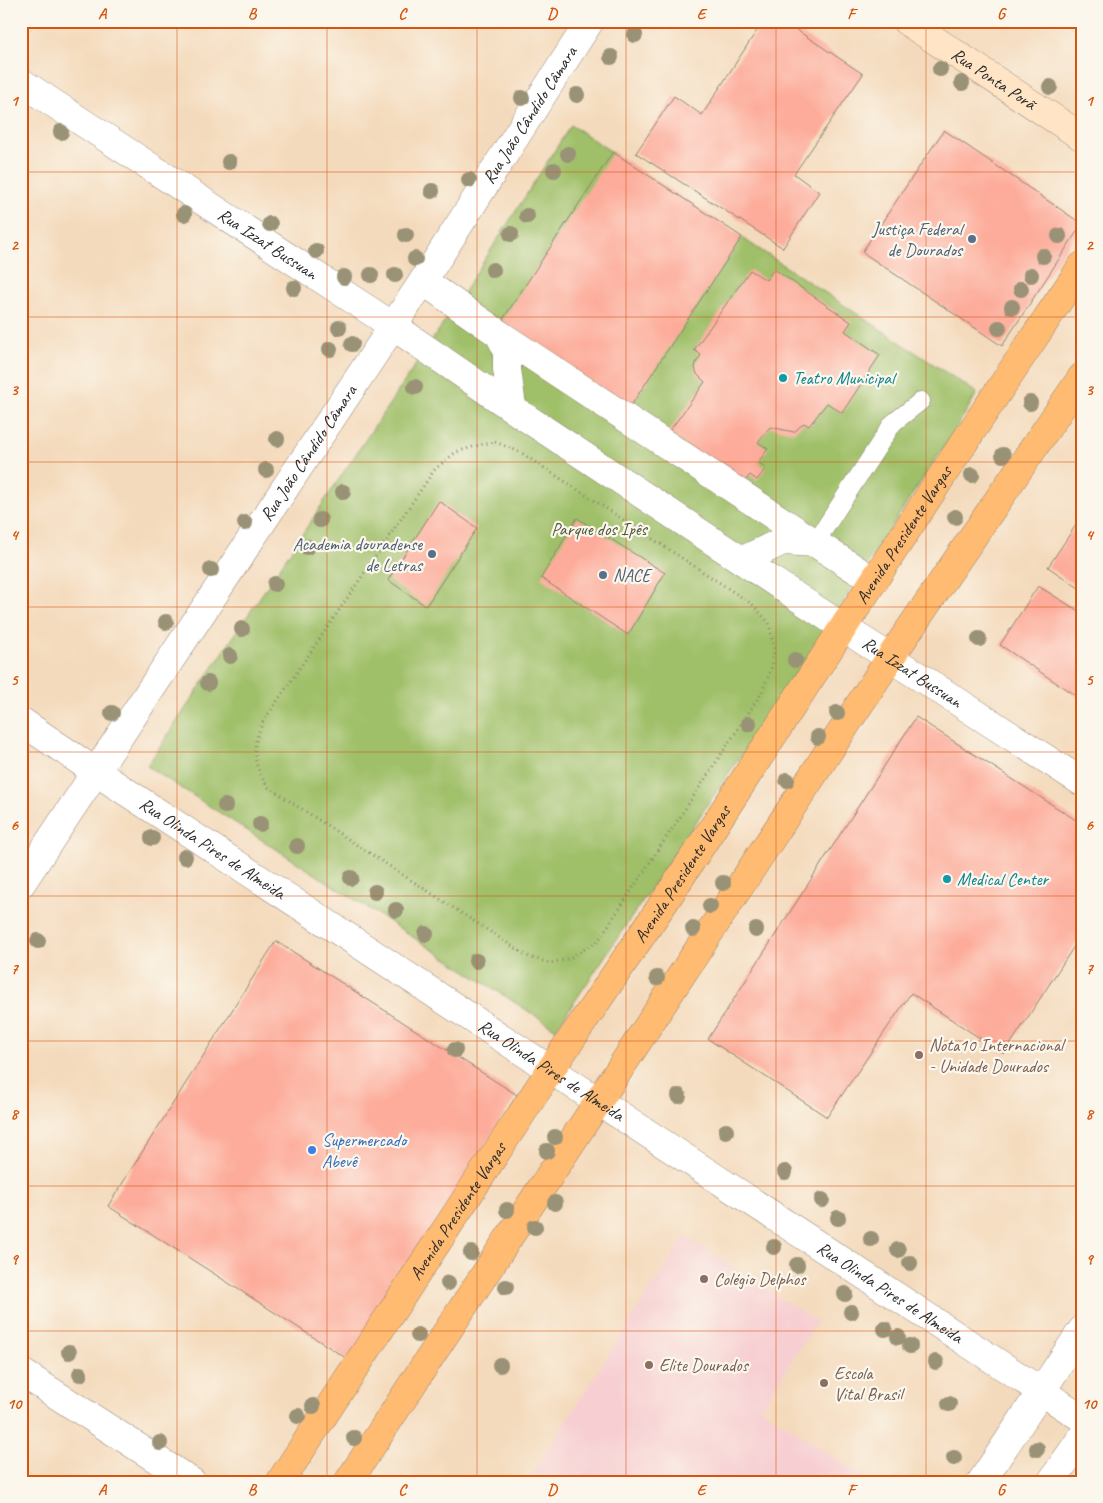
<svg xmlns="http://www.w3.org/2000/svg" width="1103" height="1503" font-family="Caveat,sans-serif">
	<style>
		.built { fill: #f7cfd2 }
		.green { fill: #9fbf68; stroke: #65754a }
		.building { fill: #fdab9a }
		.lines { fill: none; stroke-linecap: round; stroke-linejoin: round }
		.lane-casing { stroke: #908274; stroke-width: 19 }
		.street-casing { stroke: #908274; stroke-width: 29 }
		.secondary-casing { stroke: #908274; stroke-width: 29 }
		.primary-casing { stroke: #908274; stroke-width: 29 }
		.path { stroke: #908274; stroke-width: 3; stroke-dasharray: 1 4; stroke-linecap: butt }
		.lane { stroke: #fff; stroke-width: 18 }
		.street { stroke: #fff; stroke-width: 28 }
		.secondary { stroke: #ffe4c6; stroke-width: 28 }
		.primary { stroke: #ffbb71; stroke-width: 28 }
		.tree { fill: #999276 }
		.grid { fill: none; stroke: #d5540f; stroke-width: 1; stroke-opacity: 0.55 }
		.service-dot { fill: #5c6f8a; stroke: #fbf7ec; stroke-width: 2 }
		.culture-dot { fill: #0f9aa8; stroke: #fbf7ec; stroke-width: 2 }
		.education-dot { fill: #8d6e63; stroke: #fbf7ec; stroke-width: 2 }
		.shop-dot { fill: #3f7fe0; stroke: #fbf7ec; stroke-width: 2 }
		.labels { text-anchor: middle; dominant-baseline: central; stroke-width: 4.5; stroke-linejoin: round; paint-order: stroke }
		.street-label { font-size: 18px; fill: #2b2b2b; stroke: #fbf7ec }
		.service-label { font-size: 18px; fill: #4e5e75; stroke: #fbf7ec; text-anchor: end }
		.culture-label { font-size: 18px; fill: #0d838f; stroke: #fbf7ec; text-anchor: start }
		.park-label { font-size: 18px; fill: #4e573d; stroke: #fbf7ec }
		.education-label { font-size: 18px; fill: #785e54; stroke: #fbf7ec; text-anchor: start }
		.shop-label { font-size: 18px; fill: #366cbe; stroke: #fbf7ec; text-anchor: start }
		.neatline { fill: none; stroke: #d5540f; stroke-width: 2 }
		.grid-label { font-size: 16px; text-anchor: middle; font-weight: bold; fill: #d5540f }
	</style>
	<rect width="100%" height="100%" fill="#fbf7ec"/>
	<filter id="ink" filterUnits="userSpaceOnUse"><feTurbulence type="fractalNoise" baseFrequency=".02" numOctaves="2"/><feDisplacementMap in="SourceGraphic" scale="10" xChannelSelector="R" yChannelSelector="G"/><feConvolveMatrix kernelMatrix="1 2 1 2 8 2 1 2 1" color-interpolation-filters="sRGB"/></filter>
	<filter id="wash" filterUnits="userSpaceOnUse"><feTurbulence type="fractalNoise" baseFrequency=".0096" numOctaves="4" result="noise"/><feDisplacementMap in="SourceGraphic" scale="20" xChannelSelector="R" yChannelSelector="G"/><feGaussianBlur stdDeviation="1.12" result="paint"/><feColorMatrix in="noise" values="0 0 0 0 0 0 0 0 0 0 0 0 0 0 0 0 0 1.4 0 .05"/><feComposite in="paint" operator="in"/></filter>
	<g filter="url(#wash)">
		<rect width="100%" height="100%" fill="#f4dabc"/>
		<polygon class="built" points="685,1236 817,1322 761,1408 871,1482 527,1482"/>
		<polygon class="green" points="571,125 977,393 963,417 886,535 814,647 556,1029 147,766 453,309"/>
		<g id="blocks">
			<g class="building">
				<polygon points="763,21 783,21 863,74 794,174 819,192 783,248 636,153 674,96 702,115"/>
				<polygon points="944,130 1082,224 1002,346 862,252"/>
				<polygon points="613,152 742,237 630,407 501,322"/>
				<polygon points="774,269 851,322 845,331 880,355 842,413 827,403 809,426 804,423 794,432 770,427 758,442 768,449 758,462 766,468 757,480 750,475 742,485 668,433 705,382 697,374 695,368 696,363 701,355 694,350 750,270 766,280"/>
				<polygon points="439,501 477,528 426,606 388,580"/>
				<polygon points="1082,516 1082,590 1048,567"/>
				<polygon points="577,518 665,573 628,635 541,578"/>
				<polygon points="1038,586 1082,613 1082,700 1000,645"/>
				<polygon points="916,717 1082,824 1082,934 1004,1054 911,993 827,1117 708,1039"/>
				<polygon points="276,941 517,1095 349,1360 108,1206"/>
			</g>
		</g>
	</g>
	<g filter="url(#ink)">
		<use href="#blocks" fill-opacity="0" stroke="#908274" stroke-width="1"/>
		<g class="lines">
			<g class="lane-casing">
				<polyline id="lane" points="815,543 893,423 921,401"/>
			</g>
			<g class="street-casing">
				<g id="street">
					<path id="s1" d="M21,82l372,244 129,89 322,213 238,154"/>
					<polyline points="423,281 499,334 815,543"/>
					<polyline points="499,334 507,350 507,369 512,407"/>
					<polyline points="743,560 783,541 815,543 874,581"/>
					<path id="s2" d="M21,721l75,51 986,646"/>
					<path id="s3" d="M21,884l402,-603 167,-260"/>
					<polyline points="21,1372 192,1482"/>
					<polyline points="981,1482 1082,1330"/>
					<polyline points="1051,1482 1082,1437"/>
				</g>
			</g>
			<g class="secondary-casing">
				<g id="secondary">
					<path id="s4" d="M906,21l176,116"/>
				</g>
			</g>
			<g class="primary-casing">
				<g id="primary">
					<path id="s5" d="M280,1482l271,-413 116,-171 288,-442 127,-190"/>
					<polyline points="348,1482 890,658 1082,377"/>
				</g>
			</g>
			<path class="path" d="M495,442l25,10 232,152 17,19 5,26 -2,18 -11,27 -163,247 -30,18 -18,4 -21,-6 -261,-170c-16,-24 -17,-40 -5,-65l172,-253 21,-17 23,-7z"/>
			<use href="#lane" class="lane"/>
			<use href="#street" class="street"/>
			<use href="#secondary" class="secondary"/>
			<use href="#primary" class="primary"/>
		</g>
		<g class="tree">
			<circle cx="635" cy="35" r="8"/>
			<circle cx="611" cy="57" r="8"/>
			<circle cx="940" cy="69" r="8"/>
			<circle cx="962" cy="83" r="8"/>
			<circle cx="1050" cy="87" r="8"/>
			<circle cx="577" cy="95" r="8"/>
			<circle cx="522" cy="98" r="8"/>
			<circle cx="61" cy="132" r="8"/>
			<circle cx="568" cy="154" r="8"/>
			<circle cx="229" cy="162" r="8"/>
			<circle cx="554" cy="170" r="8"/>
			<circle cx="469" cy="180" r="8"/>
			<circle cx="432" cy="191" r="8"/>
			<circle cx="184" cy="214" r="8"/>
			<circle cx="527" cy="216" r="8"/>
			<circle cx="270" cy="224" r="8"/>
			<circle cx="511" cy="234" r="8"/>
			<circle cx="406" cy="235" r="8"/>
			<circle cx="1059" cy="236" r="8"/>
			<circle cx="316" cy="251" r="8"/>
			<circle cx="1043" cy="256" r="8"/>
			<circle cx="415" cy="259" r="8"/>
			<circle cx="493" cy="270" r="8"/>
			<circle cx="371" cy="275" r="8"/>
			<circle cx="395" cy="275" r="8"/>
			<circle cx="1031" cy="275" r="8"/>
			<circle cx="344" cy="277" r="8"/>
			<circle cx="294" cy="288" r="8"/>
			<circle cx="1021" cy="289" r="8"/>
			<circle cx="1012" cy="307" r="8"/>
			<circle cx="339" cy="328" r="8"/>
			<circle cx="999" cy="328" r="8"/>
			<circle cx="352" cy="344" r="8"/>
			<circle cx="330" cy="349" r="8"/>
			<circle cx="415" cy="387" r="8"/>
			<circle cx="1030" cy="403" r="8"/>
			<circle cx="277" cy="439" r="8"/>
			<circle cx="1003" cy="455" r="8"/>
			<circle cx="266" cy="470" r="8"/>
			<circle cx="972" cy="475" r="8"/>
			<circle cx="343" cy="492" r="8"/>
			<circle cx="955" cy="517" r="8"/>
			<circle cx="320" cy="520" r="8"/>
			<circle cx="245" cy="523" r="8"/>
			<circle cx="307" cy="547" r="8"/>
			<circle cx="211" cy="570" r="8"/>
			<circle cx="275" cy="584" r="8"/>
			<circle cx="166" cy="622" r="8"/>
			<circle cx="242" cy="629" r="8"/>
			<circle cx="979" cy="639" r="8"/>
			<circle cx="230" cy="656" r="8"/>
			<circle cx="795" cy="660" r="8"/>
			<circle cx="208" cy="683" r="8"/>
			<circle cx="112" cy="713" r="8"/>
			<circle cx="837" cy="713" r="8"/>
			<circle cx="749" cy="724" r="8"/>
			<circle cx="818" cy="737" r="8"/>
			<circle cx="787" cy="780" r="8"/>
			<circle cx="225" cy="806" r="8"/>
			<circle cx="260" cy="824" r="8"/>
			<circle cx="152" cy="838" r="8"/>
			<circle cx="297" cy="846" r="8"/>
			<circle cx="185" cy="857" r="8"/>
			<circle cx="351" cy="878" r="8"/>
			<circle cx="723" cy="883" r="8"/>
			<circle cx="375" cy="892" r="8"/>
			<circle cx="710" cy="906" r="8"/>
			<circle cx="396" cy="910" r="8"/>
			<circle cx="693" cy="929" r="8"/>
			<circle cx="756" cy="930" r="8"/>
			<circle cx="426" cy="934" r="8"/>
			<circle cx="38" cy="941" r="8"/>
			<circle cx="476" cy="961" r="8"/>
			<circle cx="657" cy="978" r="8"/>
			<circle cx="455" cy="1050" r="8"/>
			<circle cx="679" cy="1096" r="8"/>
			<circle cx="726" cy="1131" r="8"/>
			<circle cx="555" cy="1137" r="8"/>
			<circle cx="547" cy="1151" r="8"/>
			<circle cx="785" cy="1172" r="8"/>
			<circle cx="822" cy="1200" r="8"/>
			<circle cx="555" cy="1203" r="8"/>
			<circle cx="507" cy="1210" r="8"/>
			<circle cx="838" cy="1218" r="8"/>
			<circle cx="535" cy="1227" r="8"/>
			<circle cx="871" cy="1239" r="8"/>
			<circle cx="774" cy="1247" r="8"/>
			<circle cx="898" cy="1250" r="8"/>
			<circle cx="471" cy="1253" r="8"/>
			<circle cx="910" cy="1263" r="8"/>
			<circle cx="797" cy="1265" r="8"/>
			<circle cx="448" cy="1283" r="8"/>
			<circle cx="506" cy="1287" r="8"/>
			<circle cx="845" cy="1294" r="8"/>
			<circle cx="851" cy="1312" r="8"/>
			<circle cx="885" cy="1329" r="8"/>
			<circle cx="418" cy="1335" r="8"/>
			<circle cx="898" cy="1337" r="8"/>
			<circle cx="910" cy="1346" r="8"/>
			<circle cx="69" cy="1352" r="8"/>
			<circle cx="936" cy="1362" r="8"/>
			<circle cx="500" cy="1365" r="8"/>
			<circle cx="80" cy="1374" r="8"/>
			<circle cx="949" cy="1404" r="8"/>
			<circle cx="313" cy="1406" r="8"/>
			<circle cx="298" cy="1416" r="8"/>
			<circle cx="354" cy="1438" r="8"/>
			<circle cx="160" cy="1443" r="8"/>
			<circle cx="1037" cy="1449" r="8"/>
			<circle cx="954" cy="1458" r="8"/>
		</g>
	</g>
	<path class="grid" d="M177,21v1461M327,21v1461M477,21v1461M626,21v1461M776,21v1461M926,21v1461M21,172h1061M21,317h1061M21,462h1061M21,607h1061M21,752h1061M21,896h1061M21,1041h1061M21,1186h1061M21,1331h1061"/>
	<g class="service-dot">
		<circle cx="972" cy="239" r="5"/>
		<circle cx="432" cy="554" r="5"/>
		<circle cx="603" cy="575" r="5"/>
	</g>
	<g class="culture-dot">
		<circle cx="783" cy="378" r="5"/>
		<circle cx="947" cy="879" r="5"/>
	</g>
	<g class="education-dot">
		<circle cx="919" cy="1055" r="5"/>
		<circle cx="704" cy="1279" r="5"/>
		<circle cx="649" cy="1365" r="5"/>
		<circle cx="824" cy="1383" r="5"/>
	</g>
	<circle class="shop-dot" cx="312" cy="1150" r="5"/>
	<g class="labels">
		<g class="street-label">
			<text stroke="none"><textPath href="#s4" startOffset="105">Rua Ponta Porã</textPath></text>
			<text stroke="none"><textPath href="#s3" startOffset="922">Rua João Cândido Câmara</textPath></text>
			<text stroke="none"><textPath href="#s1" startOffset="295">Rua Izzat Bussuan</textPath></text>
			<text stroke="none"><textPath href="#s3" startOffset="518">Rua João Cândido Câmara</textPath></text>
			<text stroke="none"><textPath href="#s5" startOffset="1134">Avenida Presidente Vargas</textPath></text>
			<text stroke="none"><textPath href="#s1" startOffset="1069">Rua Izzat Bussuan</textPath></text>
			<text stroke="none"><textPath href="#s2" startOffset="230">Rua Olinda Pires de Almeida</textPath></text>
			<text stroke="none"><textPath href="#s5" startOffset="729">Avenida Presidente Vargas</textPath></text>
			<text stroke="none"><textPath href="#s2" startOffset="635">Rua Olinda Pires de Almeida</textPath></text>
			<text stroke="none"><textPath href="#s5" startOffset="324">Avenida Presidente Vargas</textPath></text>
			<text stroke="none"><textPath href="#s2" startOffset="1040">Rua Olinda Pires de Almeida</textPath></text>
		</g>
		<g class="service-label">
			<text x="962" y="229">Justiça Federal<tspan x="962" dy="21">de Dourados</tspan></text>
			<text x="422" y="544">Academia douradense<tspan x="422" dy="21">de Letras</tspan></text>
			<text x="613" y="575" text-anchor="start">NACE</text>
		</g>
		<g class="culture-label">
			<text x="793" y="378">Teatro Municipal</text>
			<text x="957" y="879">Medical Center</text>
		</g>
		<g class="park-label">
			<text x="599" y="529">Parque dos Ipês</text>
		</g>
		<g class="education-label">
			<text x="929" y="1045">Nota10 Internacional<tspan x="929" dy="21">- Unidade Dourados</tspan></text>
			<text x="714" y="1279">Colégio Delphos</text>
			<text x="659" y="1365">Elite Dourados</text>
			<text x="834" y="1373">Escola<tspan x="834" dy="21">Vital Brasil</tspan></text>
		</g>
		<g class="shop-label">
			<text x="322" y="1140">Supermercado<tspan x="322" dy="21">Abevê</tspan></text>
		</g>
	</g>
	<rect width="1103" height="1503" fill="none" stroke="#fbf7ec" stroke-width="55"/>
	<rect x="28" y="28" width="1048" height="1448" class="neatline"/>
	<g class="grid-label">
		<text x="102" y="19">A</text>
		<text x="252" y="19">B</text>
		<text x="402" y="19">C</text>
		<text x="552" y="19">D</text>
		<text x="701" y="19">E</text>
		<text x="851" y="19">F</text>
		<text x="1001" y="19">G</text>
		<text x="14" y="106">1</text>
		<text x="1089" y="106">1</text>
		<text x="14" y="250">2</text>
		<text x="1089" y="250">2</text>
		<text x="14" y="395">3</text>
		<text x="1089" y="395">3</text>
		<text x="14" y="540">4</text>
		<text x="1089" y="540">4</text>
		<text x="14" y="685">5</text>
		<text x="1089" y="685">5</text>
		<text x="14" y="830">6</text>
		<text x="1089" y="830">6</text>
		<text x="14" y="974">7</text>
		<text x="1089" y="974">7</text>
		<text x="14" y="1119">8</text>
		<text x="1089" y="1119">8</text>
		<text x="14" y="1264">9</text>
		<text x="1089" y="1264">9</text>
		<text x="14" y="1409">10</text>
		<text x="1089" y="1409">10</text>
		<text x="102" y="1495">A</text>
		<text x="252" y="1495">B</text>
		<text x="402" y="1495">C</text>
		<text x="552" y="1495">D</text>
		<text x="701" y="1495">E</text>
		<text x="851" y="1495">F</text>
		<text x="1001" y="1495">G</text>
	</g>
</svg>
